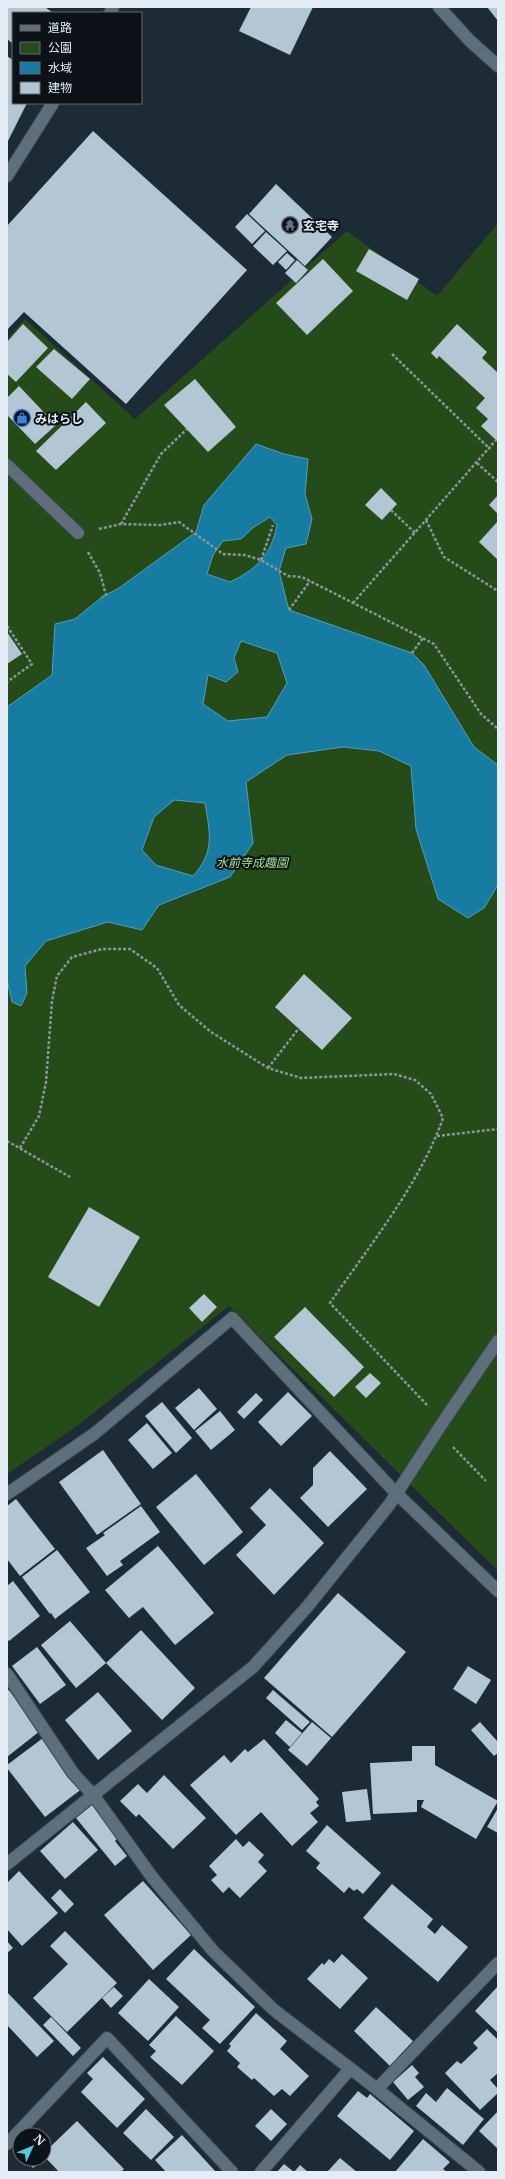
<svg xmlns="http://www.w3.org/2000/svg" width="505" height="2179" font-family="'Libre Baskerville','Noto Sans JP',serif">
	<style>
		.green { fill: #254b19 }
		.water { fill: #167ca2; stroke: #549ebb; fill-rule: evenodd }
		.building { fill: #b3c6d3 }
		.lines { fill: none; stroke-linecap: round; stroke-linejoin: round }
		.minor-casing { stroke: #3b4751; stroke-width: 14 }
		.path { stroke: #8a959e; stroke-width: 2.5; stroke-dasharray: 3 2; stroke-linecap: butt }
		.minor { stroke: #5e6f7b; stroke-width: 12 }
		.labels { text-anchor: middle; dominant-baseline: central; stroke-width: 4; stroke-linejoin: round; paint-order: stroke }
		.poi-label { font-size: 12px; font-weight: bold; fill: #e4edf5; stroke: #0c1217; text-anchor: start }
		.park-label { font-size: 12px; font-style: italic; fill: #a0e28d; stroke: #0c1217 }
	</style>
	<rect width="100%" height="100%" fill="#1c2b35"/>
	<polygon class="green" points="498,223 498,1571 229,1306 77,1426 7,1474 7,339 25,319 135,419 347,231 437,296"/>
	<path class="water" d="M256,444l28,10 24,5 -3,35 7,25 -6,25 -20,4 -7,23 10,39 123,43 12,12 50,82 24,18v120l-14,23 -16,10 -30,-19 -22,-70 -5,-63 -32,-15 -36,-4 -56,8 -41,27 7,61 -23,34 -71,28 -17,25 -34,-8 -62,19 -21,25 2,27 -6,13 -9,-4 -5,-22v-273l45,-32 3,-51 20,-5 27,-22 17,-9 77,-56 8,-27zM270,517l7,8c-6,30 -20,44 -47,57l-23,-8 6,-19 10,-14 18,-2 13,-12zM241,641l36,12 10,30 -20,34 -39,4 -25,-17 5,-29 18,7 12,-10 -4,-14zM174,800l31,3c5,30 10,49 -12,73l-37,-11 -14,-15 12,-33z"/>
	<g class="building">
		<polygon points="7,7 45,7 53,13 13,13 13,44 7,39"/>
		<polygon points="251,7 313,7 290,55 239,31"/>
		<polygon points="487,7 498,7 498,21"/>
		<polygon points="7,56 13,60 13,103 27,103 7,143"/>
		<polygon points="93,131 247,270 126,404 24,312 7,330 7,226"/>
		<polygon points="276,184 332,237 305,266 249,214"/>
		<polygon points="247,214 265,231 252,244 235,227"/>
		<polygon points="266,232 287,251 273,265 253,246"/>
		<polygon points="369,249 419,279 407,300 356,271"/>
		<polygon points="287,253 295,260 286,270 278,262"/>
		<polygon points="323,259 353,291 307,335 276,303"/>
		<polygon points="297,260 308,270 296,283 285,273"/>
		<polygon points="23,324 48,348 16,382 7,374 7,342"/>
		<polygon points="457,324 487,352 482,358 498,373 498,442 481,426 488,419 476,408 485,398 439,356 437,359 431,353"/>
		<polygon points="54,349 90,379 72,399 36,367"/>
		<polygon points="195,379 236,427 208,452 164,405"/>
		<polygon points="19,386 56,425 35,444 7,415 7,398"/>
		<polygon points="86,402 106,423 56,470 36,451"/>
		<polygon points="381,488 397,504 382,520 365,505"/>
		<polygon points="498,495 498,514 489,505"/>
		<polygon points="498,521 498,560 479,542"/>
		<polygon points="7,632 22,654 7,664"/>
		<polygon points="304,974 352,1018 322,1050 275,1007"/>
		<polygon points="89,1207 140,1237 99,1307 48,1277"/>
		<polygon points="204,1294 217,1307 202,1322 189,1308"/>
		<polygon points="305,1307 364,1367 334,1397 274,1337"/>
		<polygon points="370,1373 381,1383 366,1398 355,1387"/>
		<polygon points="199,1388 217,1409 194,1430 175,1408"/>
		<polygon points="288,1392 312,1416 281,1446 258,1422"/>
		<polygon points="256,1393 263,1400 244,1419 237,1412"/>
		<polygon points="162,1402 192,1438 176,1453 145,1416"/>
		<polygon points="220,1411 235,1430 211,1450 195,1431"/>
		<polygon points="147,1423 172,1453 153,1469 128,1440"/>
		<polygon points="103,1450 141,1504 97,1535 59,1482"/>
		<polygon points="330,1451 367,1489 328,1527 300,1498 313,1485 313,1468"/>
		<polygon points="196,1474 243,1532 204,1565 156,1507"/>
		<polygon points="270,1488 324,1543 274,1595 236,1555 266,1525 250,1508"/>
		<polygon points="16,1499 55,1549 20,1576 7,1559 7,1506"/>
		<polygon points="141,1506 160,1532 120,1561 123,1565 107,1576 86,1548 105,1535 103,1533"/>
		<polygon points="158,1546 214,1613 175,1645 143,1607 129,1618 105,1590"/>
		<polygon points="57,1550 90,1592 55,1619 51,1613 50,1614 22,1577"/>
		<polygon points="13,1581 40,1616 9,1641 7,1639 7,1586"/>
		<polygon points="338,1593 406,1652 332,1737 264,1678"/>
		<polygon points="70,1621 106,1663 76,1688 41,1645"/>
		<polygon points="141,1630 195,1688 162,1720 106,1663"/>
		<polygon points="37,1647 66,1685 40,1704 12,1666"/>
		<polygon points="468,1666 491,1680 476,1704 453,1689"/>
		<polygon points="9,1690 40,1731 7,1757 7,1691"/>
		<polygon points="273,1690 310,1722 302,1730 266,1698"/>
		<polygon points="98,1692 132,1731 98,1760 65,1720"/>
		<polygon points="286,1720 302,1733 290,1747 275,1733"/>
		<polygon points="312,1722 331,1738 307,1766 288,1750"/>
		<polygon points="480,1722 498,1742 498,1753 494,1756 471,1730"/>
		<polygon points="43,1738 83,1788 45,1817 7,1768 7,1765"/>
		<polygon points="264,1739 319,1799 316,1802 319,1806 310,1813 318,1822 292,1846 261,1812 236,1835 190,1785 224,1755 231,1763 245,1749 248,1752"/>
		<polygon points="412,1746 435,1746 435,1765 498,1801 476,1839 421,1807 424,1800 417,1800 417,1812 373,1814 370,1763 412,1761"/>
		<polygon points="164,1775 206,1818 173,1849 139,1814 136,1817 120,1801 138,1784 147,1793"/>
		<polygon points="367,1789 371,1820 346,1822 342,1792"/>
		<polygon points="92,1805 119,1837 115,1841 127,1856 115,1866 76,1818"/>
		<polygon points="498,1808 498,1833 487,1827"/>
		<polygon points="73,1822 98,1850 65,1879 40,1851"/>
		<polygon points="327,1825 381,1873 363,1894 357,1889 354,1891 349,1887 344,1893 316,1868 320,1863 306,1851"/>
		<polygon points="236,1839 243,1847 249,1841 264,1855 258,1862 267,1871 240,1898 229,1887 223,1893 211,1880 217,1875 209,1866"/>
		<polygon points="19,1871 58,1913 22,1946 7,1929 7,1883"/>
		<polygon points="143,1881 191,1935 153,1970 104,1915"/>
		<polygon points="392,1884 433,1919 427,1927 435,1934 442,1925 468,1947 438,1982 363,1918"/>
		<polygon points="60,1889 74,1904 65,1913 51,1898"/>
		<polygon points="65,1931 117,1983 67,2032 33,1998 68,1964 50,1946"/>
		<polygon points="7,1941 13,1948 7,1953"/>
		<polygon points="194,1949 255,2007 220,2044 202,2028 210,2020 166,1979"/>
		<polygon points="342,1954 368,1978 340,2009 307,1979 322,1963 324,1965 329,1959 334,1963"/>
		<polygon points="149,1979 179,2007 148,2041 118,2013"/>
		<polygon points="498,1986 498,2033 475,2011"/>
		<polygon points="114,1987 123,1996 111,2008 102,1998"/>
		<polygon points="7,1992 54,2041 37,2057 7,2025"/>
		<polygon points="376,2007 413,2041 390,2066 354,2031"/>
		<polygon points="256,2013 287,2041 280,2049 309,2076 290,2096 282,2089 274,2096 254,2078 252,2080 237,2067 240,2063 227,2051 231,2046 229,2044"/>
		<polygon points="176,2016 214,2051 182,2085 150,2057 156,2051 149,2045"/>
		<polygon points="51,2017 81,2048 73,2056 43,2025"/>
		<polygon points="487,2029 498,2040 498,2073 490,2080 498,2089 498,2093 480,2110 445,2073 457,2061 461,2064 478,2048 473,2043"/>
		<polygon points="103,2057 145,2099 117,2128 81,2092 93,2079 87,2073"/>
		<polygon points="412,2065 419,2073 415,2077 424,2087 408,2100 393,2082"/>
		<polygon points="447,2088 484,2119 463,2145 416,2106 426,2093 436,2102"/>
		<polygon points="358,2091 367,2098 370,2094 414,2131 390,2160 337,2116"/>
		<polygon points="146,2109 174,2137 151,2160 123,2133"/>
		<polygon points="271,2109 287,2124 271,2141 255,2126"/>
		<polygon points="498,2111 498,2149 479,2131"/>
		<polygon points="77,2121 124,2169 121,2172 59,2172 44,2156 44,2142 49,2148"/>
		<polygon points="182,2135 216,2172 166,2172 155,2160"/>
		<polygon points="423,2139 450,2162 443,2169 447,2172 395,2172"/>
		<polygon points="340,2158 357,2172 327,2172"/>
		<polygon points="25,2159 42,2159 33,2168"/>
		<polygon points="284,2164 294,2172 277,2172"/>
		<polygon points="300,2165 308,2172 294,2172"/>
	</g>
	<g class="lines">
		<g class="minor-casing">
			<g id="minor">
				<polyline points="439,7 470,41 498,66"/>
				<polyline points="110,13 113,7"/>
				<polyline points="7,176 53,103"/>
				<polyline points="7,465 78,533"/>
				<polyline points="7,1494 94,1434 232,1318 395,1492 498,1591"/>
				<polyline points="7,1674 73,1773 94,1796 152,1877 213,1951 274,2010 377,2089 479,2172"/>
				<polyline points="7,1864 253,1667 307,1607 389,1505 443,1422 498,1341"/>
				<polyline points="377,2089 498,1963"/>
				<polyline points="7,2144 107,2038 232,2172"/>
				<polyline points="261,2172 350,2069"/>
			</g>
		</g>
		<g class="path">
			<polyline points="392,354 490,449"/>
			<polyline points="477,463 498,482"/>
			<polyline points="391,510 415,533"/>
			<polyline points="426,520 444,557 498,591"/>
			<polyline points="121,524 161,454 187,429"/>
			<polyline points="99,529 121,524 160,525 179,522 223,554 245,555 261,560 288,576 302,577 434,644 481,714 498,729"/>
			<polyline points="88,552 100,573 106,595 102,597"/>
			<polyline points="261,560 273,525"/>
			<polyline points="353,603 496,440"/>
			<polyline points="289,610 310,581"/>
			<polyline points="7,626 32,664 7,682"/>
			<polyline points="412,653 423,638"/>
			<polyline points="268,1068 299,1028"/>
			<polyline points="437,1136 498,1129"/>
			<polyline points="7,1141 70,1177"/>
			<path d="M20,1148l19,-32 7,-34 6,-81 5,-25 15,-19 30,-8h28l27,19 22,37 32,27 57,36 33,10 93,-4 21,6 16,14 12,24c-23,66 -74,128 -113,185l97,102"/>
			<polyline points="453,1447 486,1481"/>
		</g>
		<use href="#minor" class="minor"/>
	</g>
	<defs>
		<g id="temple-ring" transform="scale(0.9)"><circle r="9.5" fill="#0c1217" stroke="#6b7280" stroke-width="1.5"/><path d="M0-6L5-2H3V0L6.5 2.5H4V6H1.5V3h-3V6H-4V2.5H-6.5L-3 0V-2H-5Z" fill="#6b7280"/></g>
		<g id="shop-ring" transform="scale(0.9)"><circle r="9.5" fill="#0c1217" stroke="#3f7fe0" stroke-width="1.5"/><path d="M-5-2.5h2.3a2.7 3.5 0 0 1 5.4 0H5L5.5 6h-11ZM-1.5-2.5h3a1.5 2.3 0 0 0-3 0Z" fill="#3f7fe0"/></g>
	</defs>
	<g fill-rule="evenodd">
		<use href="#temple-ring" x="290" y="225"/>
		<use href="#shop-ring" x="22" y="418"/>
	</g>
	<g class="labels">
		<g class="poi-label">
			<text x="303" y="225">玄宅寺</text>
			<text x="35" y="418">みはらし</text>
		</g>
		<g class="park-label">
			<text x="252" y="862">水前寺成趣園</text>
		</g>
	</g>
	<rect width="505" height="2179" fill="none" stroke="#e4edf5" stroke-width="16"/>
	<rect x="12" y="12" width="130" height="92" fill="#0c1217" stroke="#626a70"/>
	<rect x="20" y="25" width="20" height="6" fill="#5e6f7b" stroke="#626a70"/>
	<text x="48" y="32" font-size="12" fill="#e4edf5">道路</text>
	<rect x="20" y="42" width="20" height="12" fill="#254b19" stroke="#626a70"/>
	<text x="48" y="52" font-size="12" fill="#e4edf5">公園</text>
	<rect x="20" y="62" width="20" height="12" fill="#167ca2" stroke="#626a70"/>
	<text x="48" y="72" font-size="12" fill="#e4edf5">水域</text>
	<rect x="20" y="82" width="20" height="12" fill="#b3c6d3" stroke="#626a70"/>
	<text x="48" y="92" font-size="12" fill="#e4edf5">建物</text>
	<g transform="translate(32 2147) rotate(46)"><circle r="19" fill="#0c1217" stroke="#626a70"/>
	<path d="M0-3L7 15L0 10L-7 15Z" fill="#53cadc"/>
	<text y="-6" font-size="11" font-weight="bold" text-anchor="middle" fill="#e4edf5">N</text>
	</g>
</svg>
